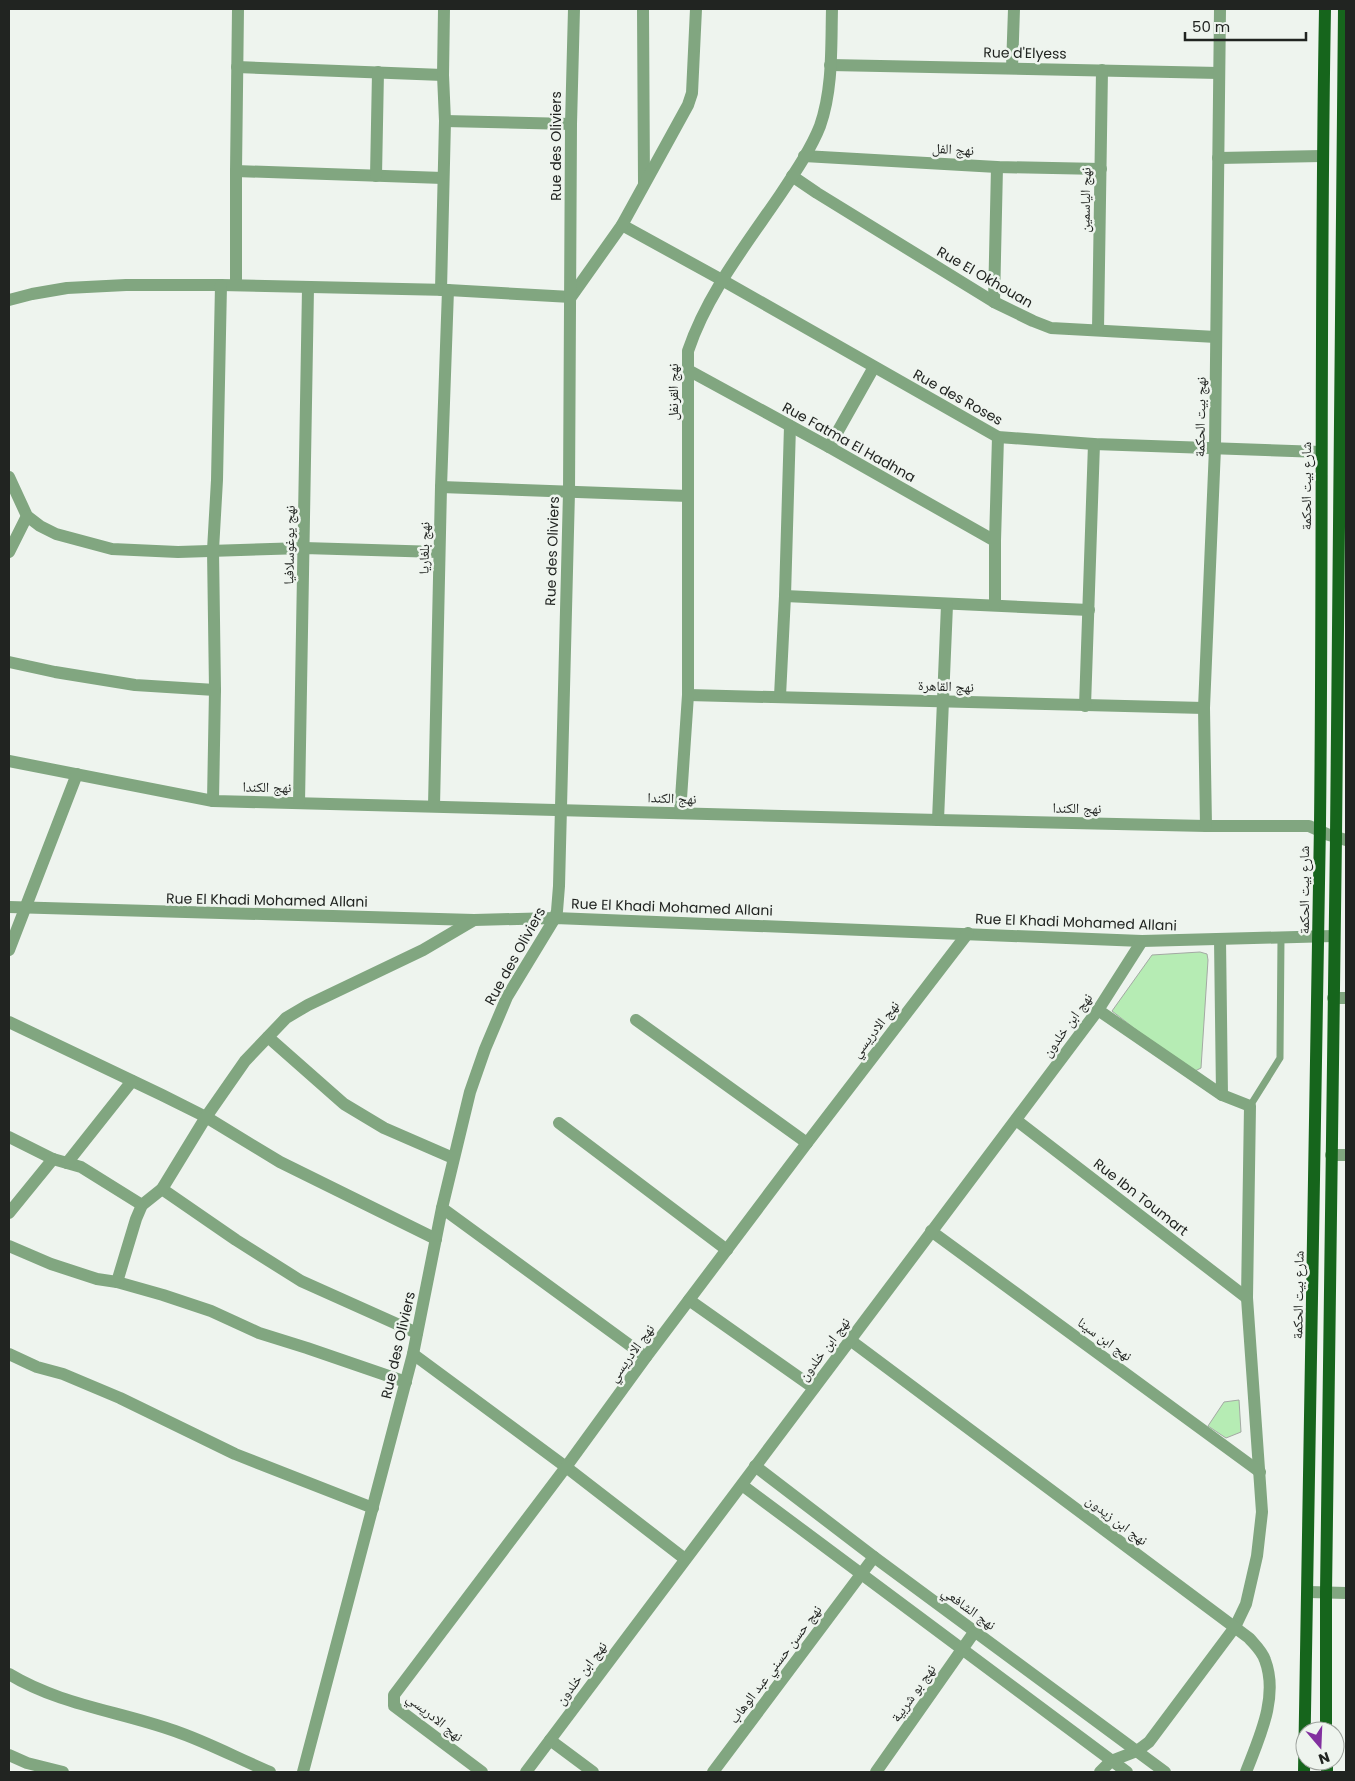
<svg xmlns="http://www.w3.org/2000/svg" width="1355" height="1781" font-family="Poppins,'Noto Naskh Arabic',sans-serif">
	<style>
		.building { fill: #b6ecb4; stroke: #a3a9a3 }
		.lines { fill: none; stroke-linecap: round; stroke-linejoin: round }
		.service { stroke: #81a680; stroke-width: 7 }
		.minor { stroke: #81a680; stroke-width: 12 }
		.primary { stroke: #16651c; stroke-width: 12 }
		.labels { text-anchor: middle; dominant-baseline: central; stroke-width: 5; stroke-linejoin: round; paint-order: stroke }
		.street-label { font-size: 14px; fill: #212421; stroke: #eef4ee }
	</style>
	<rect width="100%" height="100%" fill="#eef4ee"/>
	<g class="building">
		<polygon points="1200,952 1207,954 1208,960 1201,1068 1195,1071 1188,1070 1112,1011 1152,955"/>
		<polygon points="1239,1400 1241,1432 1226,1438 1208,1426 1224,1402"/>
	</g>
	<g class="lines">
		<polyline class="service" points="1250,1106 1280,1058 1281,938"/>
		<g class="minor">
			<polyline points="643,9 644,184"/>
			<polyline points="830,65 1219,73"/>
			<polyline points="237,67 443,75"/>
			<polyline points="1012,68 1014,9"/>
			<polyline points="445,121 571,124"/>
			<polyline points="804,156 997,167 1101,169"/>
			<polyline points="1218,158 1322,156"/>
			<polyline points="236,171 443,178"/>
			<polyline points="376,176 378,72"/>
			<polyline points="792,176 817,193 994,302 1033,321 1051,328 1216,337"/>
			<polyline points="622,225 722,280 998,437 1094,444 1321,452"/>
			<polyline points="236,285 236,171 238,9"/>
			<polyline points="441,290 445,121 443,75 444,9"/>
			<polyline points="9,300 32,294 67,288 126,285 221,285 448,290 571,297 622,225 688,105 692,93 696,9"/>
			<polyline points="994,302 997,167"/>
			<polyline points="1098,330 1102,70"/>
			<polyline points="688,370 829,447 995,541"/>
			<polyline points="829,447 874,367"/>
			<polyline points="9,477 27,516 40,526 56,534 112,549 178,552 304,548 439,552"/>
			<polyline points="441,487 688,496"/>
			<polyline points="9,552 27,516"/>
			<polyline points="785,596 1089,610"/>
			<polyline points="995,605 995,541 998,437"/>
			<polyline points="9,662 55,672 135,685 215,690"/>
			<polyline points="688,695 1204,708"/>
			<polyline points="780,696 785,596 790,426"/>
			<polyline points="1085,706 1094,444"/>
			<polyline points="9,761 213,801 938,820 1206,826 1309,826 1329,835 1346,840"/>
			<polyline points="213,801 215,690 213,550 217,480 221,285"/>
			<polyline points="299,803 308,288"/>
			<polyline points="434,806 441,487 448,290"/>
			<path d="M680,813l8,-118v-344c19,-57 58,-106 92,-156 14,-21 31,-46 40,-69 13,-37 11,-79 12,-117"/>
			<polyline points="938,820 947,605"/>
			<polyline points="1206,826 1204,708 1215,448 1220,9"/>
			<polyline points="9,907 474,920 555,918 1142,941 1333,936"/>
			<polyline points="1220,939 1222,1095"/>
			<polyline points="9,950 77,774"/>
			<polyline points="1333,998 1346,998"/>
			<polyline points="1098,1010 1222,1095 1250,1106 1247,1298 1262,1512 1257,1556 1246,1604 1235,1627 1149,1742 1137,1751 1111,1761 1100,1772"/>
			<polyline points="636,1020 807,1143"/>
			<polyline points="9,1022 162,1095 206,1117 280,1162 436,1239"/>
			<polyline points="268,1037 344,1104 384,1128 453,1158"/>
			<polyline points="1016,1120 1247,1298"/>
			<polyline points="559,1123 727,1250"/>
			<polyline points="9,1137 53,1159 81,1167 142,1205"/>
			<polyline points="1331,1155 1346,1155"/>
			<polyline points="67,1163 132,1081"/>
			<polyline points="162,1189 236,1240 301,1281 417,1333"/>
			<polyline points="442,1208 646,1357"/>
			<polyline points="9,1213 53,1159"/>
			<polyline points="931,1231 1260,1472"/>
			<polyline points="9,1246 51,1264 97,1279 117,1282 163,1295 211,1311 259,1333 307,1348 406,1382"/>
			<polyline points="117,1282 136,1219 142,1205 162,1189 206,1117 245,1061 286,1018 308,1005 423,950 474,920"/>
			<polyline points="689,1300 814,1388"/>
			<path d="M850,1340l399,298c6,7 13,13 16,22 14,37 -6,78 -19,112"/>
			<polyline points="9,1354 37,1367 63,1374 120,1398 235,1454 373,1508"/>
			<polyline points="413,1354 566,1467 685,1559"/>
			<polyline points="755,1466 874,1557 1165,1772"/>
			<polyline points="742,1485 1127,1772"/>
			<polyline points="1309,1592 1346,1593"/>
			<path d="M9,1674c51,31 110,37 166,57 32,11 64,28 95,41"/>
			<polyline points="550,1740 593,1772"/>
			<polyline points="9,1755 27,1763 63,1772"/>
			<polyline points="303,1772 413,1354 442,1208 470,1092 485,1049 507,997 555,918 557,911 559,886 569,492 571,124 574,9"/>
			<polyline points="482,1772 394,1706 394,1695 566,1467 646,1357 807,1143 968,933"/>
			<polyline points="526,1772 1098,1010 1142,941"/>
			<polyline points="713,1772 874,1557"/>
			<polyline points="876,1772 975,1631"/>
		</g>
		<g class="primary">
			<polyline points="1326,1731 1326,1593 1336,837 1344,9"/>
			<polyline points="1327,1761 1327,1772"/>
			<path d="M1304,1772c8,-316 12,-632 16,-948 3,-272 0,-543 5,-815"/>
		</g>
	</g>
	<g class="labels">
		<g class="street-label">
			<text transform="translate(1025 53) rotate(1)">Rue d'Elyess</text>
			<text transform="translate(556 146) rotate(-90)">Rue des Oliviers</text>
			<text transform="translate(953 149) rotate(3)">نهج الفل</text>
			<text transform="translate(1085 200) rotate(-89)">نهج الياسمين</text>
			<text transform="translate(985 277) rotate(30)">Rue El Okhouan</text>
			<text transform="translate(673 392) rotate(-90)">نهج القرنفل</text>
			<text transform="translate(958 397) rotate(29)">Rue des Roses</text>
			<text transform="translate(1200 417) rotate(-89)">نهج بيت الحكمة</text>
			<text transform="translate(849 442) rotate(29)">Rue Fatma El Hadhna</text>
			<text transform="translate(1306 486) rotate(-90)">شارع بيت الحكمة</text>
			<text transform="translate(289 545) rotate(-89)">نهج يوغوسلافيا</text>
			<text transform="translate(424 548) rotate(-89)">نهج بلغاريا</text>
			<text transform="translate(552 551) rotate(-88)">Rue des Oliviers</text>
			<text transform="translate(946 686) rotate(2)">نهج القاهرة</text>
			<text transform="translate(267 787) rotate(1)">نهج الكندا</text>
			<text transform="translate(672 798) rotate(2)">نهج الكندا</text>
			<text transform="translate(1077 808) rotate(1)">نهج الكندا</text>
			<text transform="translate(1304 890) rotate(-90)">شارع بيت الحكمة</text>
			<text transform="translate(267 900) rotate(1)">Rue El Khadi Mohamed Allani</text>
			<text transform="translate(672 907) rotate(2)">Rue El Khadi Mohamed Allani</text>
			<text transform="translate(1076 922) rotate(2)">Rue El Khadi Mohamed Allani</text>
			<text transform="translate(515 956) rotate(-61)">Rue des Oliviers</text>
			<text transform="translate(1067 1025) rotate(-54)">نهج ابن خلدون</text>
			<text transform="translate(875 1029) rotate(-52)">نهج الادريسي</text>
			<text transform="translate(1141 1197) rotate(38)">Rue Ibn Toumart</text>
			<text transform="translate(1298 1295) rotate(-89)">شارع بيت الحكمة</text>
			<text transform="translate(1105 1339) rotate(36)">نهج ابن سينا</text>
			<text transform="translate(398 1345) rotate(-77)">Rue des Oliviers</text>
			<text transform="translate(824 1349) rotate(-53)">نهج ابن خلدون</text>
			<text transform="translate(631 1353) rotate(-54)">نهج الادريسي</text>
			<text transform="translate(1117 1520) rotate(37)">نهج ابن زيدون</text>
			<text transform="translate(969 1608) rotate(36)">نهج الشافعي</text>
			<text transform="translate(775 1664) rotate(-53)">نهج حسن حسني عبد الوهاب</text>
			<text transform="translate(581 1673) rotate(-53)">نهج ابن خلدون</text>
			<text transform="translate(913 1693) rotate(-55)">نهج بو شربية</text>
			<text transform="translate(435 1717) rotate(39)">نهج الادريسي</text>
		</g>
	</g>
	<rect width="1355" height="1781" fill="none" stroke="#212421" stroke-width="20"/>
	<g transform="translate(1320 1746) rotate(161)"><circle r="24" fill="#eef4ee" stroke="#9ca19c"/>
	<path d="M0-4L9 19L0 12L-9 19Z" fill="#82309f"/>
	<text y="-8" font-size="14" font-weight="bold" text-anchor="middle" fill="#212421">N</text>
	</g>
	<path d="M1185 32v8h121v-8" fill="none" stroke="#212421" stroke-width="2.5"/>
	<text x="1192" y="32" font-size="15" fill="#212421" stroke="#eef4ee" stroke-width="4" paint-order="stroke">50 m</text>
</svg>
